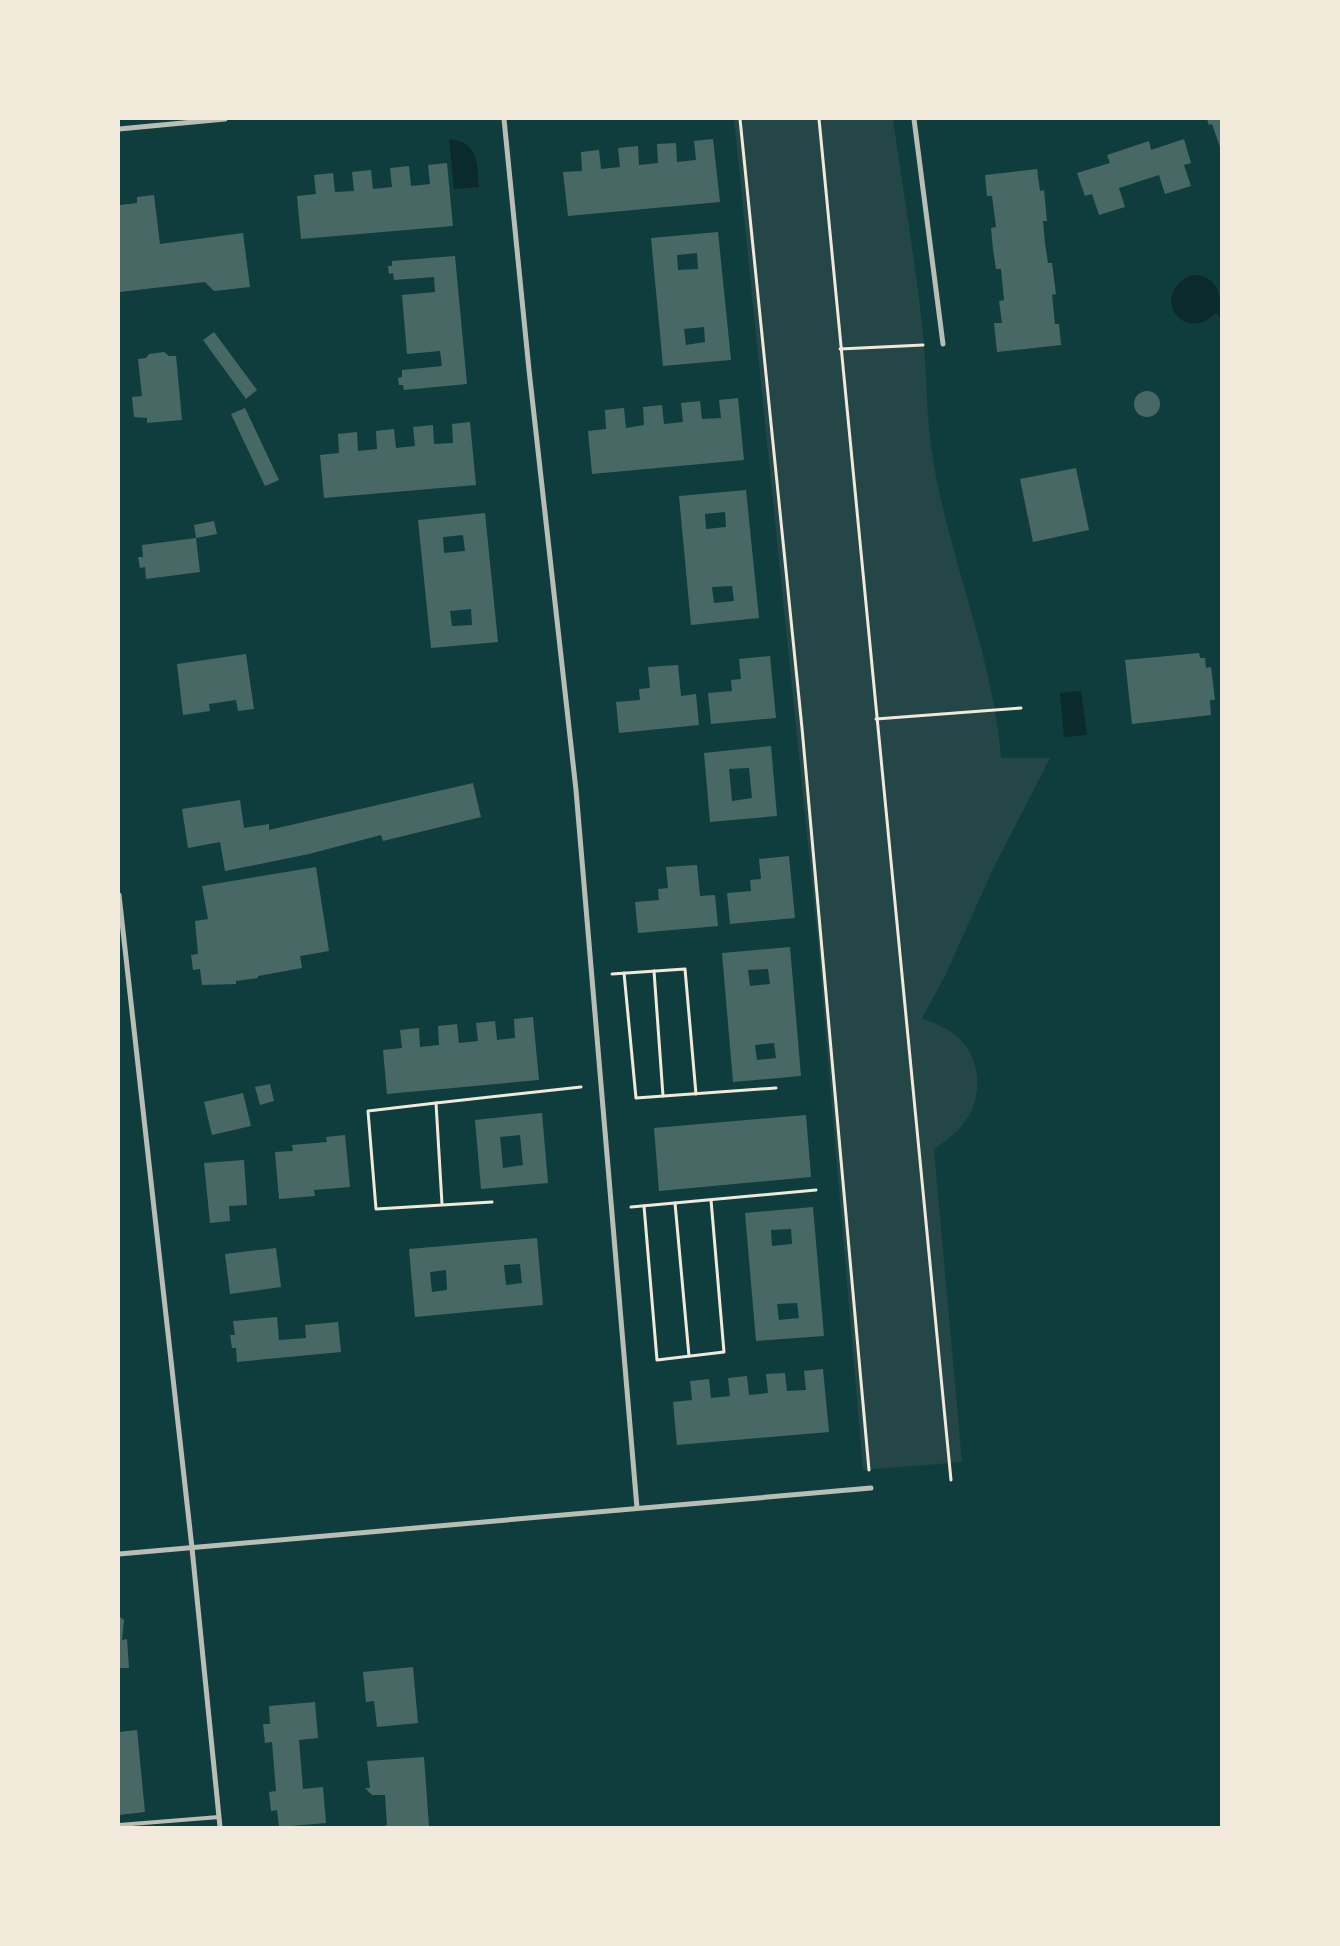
<svg xmlns="http://www.w3.org/2000/svg" width="1340" height="1946" font-family="'Fira Sans Condensed',sans-serif">
	<style>
		.green { fill: #244646 }
		.water { fill: #0a2a2b }
		.building { fill: #486865; fill-rule: evenodd }
		.lines { fill: none; stroke-linecap: round; stroke-linejoin: round }
		.path { stroke: #f1e9da; stroke-width: 3 }
		.service { stroke: #b8beb3; stroke-width: 4 }
		.minor { stroke: #b8beb3; stroke-width: 5 }
	</style>
	<rect width="100%" height="100%" fill="#0f3d3e"/>
	<path class="green" d="M734,119h159c10,71 22,142 30,213 4,42 3,86 10,128 17,101 60,196 68,298h49l-58,113 -48,107 -22,40c11,5 26,10 35,18 25,23 27,62 6,88 -7,10 -20,18 -29,26l28,312 -99,8 -45,-528z"/>
	<g class="water">
		<path d="M449,139c30,3 28,24 30,48l-25,2z"/>
		<path d="M1192,275c27,0 29,21 29,43l-5,-5c-33,33 -68,-20 -24,-38z"/>
		<polygon points="1081,691 1087,735 1064,737 1060,693"/>
	</g>
	<g class="building">
		<polygon points="1207,119 1221,119 1221,150 1212,124 1209,125"/>
		<polygon points="713,139 720,202 568,216 563,172 582,171 581,152 599,150 601,169 620,167 618,148 638,146 639,165 658,163 657,144 676,143 677,162 696,160 694,141"/>
		<polygon points="1184,139 1191,163 1184,165 1191,186 1165,194 1159,175 1119,188 1125,207 1099,215 1092,194 1085,196 1077,173 1110,163 1107,155 1149,141 1151,150"/>
		<polygon points="447,163 453,226 301,239 297,196 316,194 314,175 333,173 335,192 354,191 352,172 371,170 373,189 392,187 390,168 409,166 411,186 430,184 428,165"/>
		<polygon points="1037,169 1040,191 1044,190 1047,221 1043,221 1045,243 1048,263 1052,263 1056,294 1052,295 1055,324 1059,324 1061,345 997,352 994,323 1002,323 999,301 1004,300 1001,269 996,269 993,249 991,228 996,227 992,196 987,196 985,175"/>
		<polygon points="154,195 160,244 243,233 250,287 214,291 205,282 120,292 119,205 137,203 137,197"/>
		<path d="M718,232l13,128 -68,6 -12,-128zM697,253l1,16 -20,1 -1,-15zM704,327l1,15 -19,3 -2,-16z"/>
		<polygon points="455,256 467,384 404,390 403,385 399,385 398,378 402,377 402,370 442,366 440,351 407,354 402,295 435,292 434,277 394,280 393,273 389,274 388,266 392,266 392,261"/>
		<polygon points="214,332 257,390 246,399 203,340"/>
		<polygon points="164,352 169,356 176,356 182,420 147,423 147,418 134,417 132,397 142,396 138,359 146,358 149,354"/>
		<circle cx="1147" cy="404" r="13"/>
		<polygon points="738,398 744,460 592,474 588,431 606,429 605,410 624,408 626,428 644,425 643,407 662,405 664,424 683,422 681,403 700,401 702,419 721,418 719,400"/>
		<polygon points="245,408 279,480 265,486 231,414"/>
		<polygon points="470,422 476,485 324,498 320,455 339,453 338,434 357,432 358,451 377,449 376,431 394,429 396,448 415,446 413,427 433,425 434,444 453,443 452,424"/>
		<polygon points="1076,468 1089,530 1033,542 1020,479"/>
		<path d="M746,490l13,128 -68,7 -12,-129zM725,512l1,15 -20,2 -1,-15zM732,586l2,15 -20,2 -2,-16z"/>
		<path d="M485,513l13,129 -67,6 -13,-128zM463,535l2,16 -21,2 -1,-16zM471,609l1,16 -20,1 -2,-15z"/>
		<polygon points="214,521 217,534 196,538 194,525"/>
		<polygon points="196,538 200,572 146,579 145,567 140,568 138,557 143,557 142,545"/>
		<polygon points="1199,653 1200,658 1205,658 1206,668 1211,667 1215,700 1210,700 1211,715 1132,724 1125,660"/>
		<polygon points="246,654 254,709 238,711 236,700 209,704 210,711 183,715 177,664"/>
		<polygon points="770,656 776,718 711,724 708,693 732,691 731,680 741,679 739,659"/>
		<polygon points="678,665 681,696 696,694 699,725 619,733 616,702 640,700 639,689 650,688 648,667"/>
		<path d="M771,746l6,70 -67,6 -6,-69zM749,768l3,30 -20,3 -3,-32z"/>
		<polygon points="473,783 481,817 383,841 381,835 309,854 225,871 220,842 188,848 182,809 240,800 244,828 269,824 269,830"/>
		<polygon points="789,856 795,918 730,924 727,893 751,891 750,880 761,879 759,859"/>
		<polygon points="697,865 700,896 715,895 718,926 638,933 635,902 659,900 658,889 668,888 666,867"/>
		<polygon points="316,867 329,951 300,956 302,968 258,976 258,978 236,981 236,984 202,985 200,969 193,970 191,955 198,954 195,921 208,919 202,886"/>
		<path d="M790,947l11,129 -68,6 -11,-129zM768,969l2,15 -20,2 -2,-16zM774,1043l2,15 -19,2 -2,-15z"/>
		<polygon points="533,1017 539,1080 387,1094 383,1050 402,1048 400,1030 419,1028 420,1047 439,1045 438,1026 457,1024 459,1043 478,1041 476,1023 495,1021 497,1040 515,1038 514,1019"/>
		<polygon points="270,1084 274,1101 260,1105 255,1087"/>
		<polygon points="243,1093 251,1126 212,1135 204,1102"/>
		<path d="M542,1113l6,70 -67,6 -6,-69zM520,1135l3,30 -20,3 -3,-31z"/>
		<polygon points="806,1115 811,1177 659,1191 654,1128"/>
		<polygon points="345,1135 350,1187 314,1190 315,1196 279,1199 275,1152 293,1151 292,1145 327,1142 326,1137"/>
		<polygon points="244,1160 247,1205 229,1206 230,1221 210,1223 204,1163"/>
		<path d="M813,1207l11,129 -68,5 -11,-128zM791,1229l1,15 -20,2 -1,-16zM797,1303l2,15 -20,2 -2,-16z"/>
		<path d="M537,1238l6,67 -128,12 -6,-68zM520,1264l2,19 -16,2 -2,-20zM446,1270l1,20 -15,2 -2,-20z"/>
		<polygon points="276,1248 281,1287 230,1294 225,1254"/>
		<polygon points="277,1317 279,1340 306,1338 305,1325 338,1322 341,1352 237,1362 236,1348 232,1348 230,1335 235,1335 233,1321"/>
		<polygon points="823,1369 829,1432 677,1445 673,1402 692,1400 690,1381 709,1379 711,1398 730,1396 728,1378 747,1376 749,1395 768,1393 766,1374 785,1373 787,1391 806,1390 804,1371"/>
		<polygon points="119,1616 124,1620 122,1640 127,1639 129,1668 119,1668"/>
		<polygon points="413,1667 418,1723 377,1727 374,1701 366,1702 363,1672"/>
		<polygon points="315,1702 318,1738 299,1740 301,1764 303,1789 323,1787 326,1823 279,1827 277,1810 271,1811 269,1792 276,1791 272,1742 265,1743 263,1724 270,1724 269,1706"/>
		<polygon points="137,1730 145,1812 119,1815 119,1732"/>
		<polygon points="424,1757 429,1827 381,1827 387,1825 385,1795 372,1795 365,1788 370,1788 367,1761"/>
	</g>
	<g class="lines">
		<g class="path">
			<polyline points="740,119 802,728 869,1470"/>
			<polyline points="819,119 951,1480"/>
			<polyline points="840,349 923,345"/>
			<polyline points="876,719 1021,708"/>
			<polyline points="654,971 663,1096"/>
			<polyline points="624,973 636,1098 776,1088"/>
			<polyline points="612,974 685,969 696,1094"/>
			<polyline points="436,1103 368,1111 376,1209 492,1202"/>
			<polyline points="675,1203 689,1356"/>
			<polyline points="442,1204 436,1103 581,1087"/>
			<polyline points="644,1206 657,1360 724,1352 711,1200"/>
			<polyline points="631,1207 816,1190"/>
		</g>
		<polyline class="service" points="119,1825 219,1817"/>
		<g class="minor">
			<polyline points="504,119 529,370 576,790 637,1508"/>
			<polyline points="914,119 943,344"/>
			<polyline points="119,129 225,119"/>
			<polyline points="119,895 192,1548 220,1827"/>
			<polyline points="119,1554 871,1488"/>
		</g>
	</g>
	<rect width="1340" height="1946" fill="none" stroke="#f1e9da" stroke-width="240"/>
</svg>
